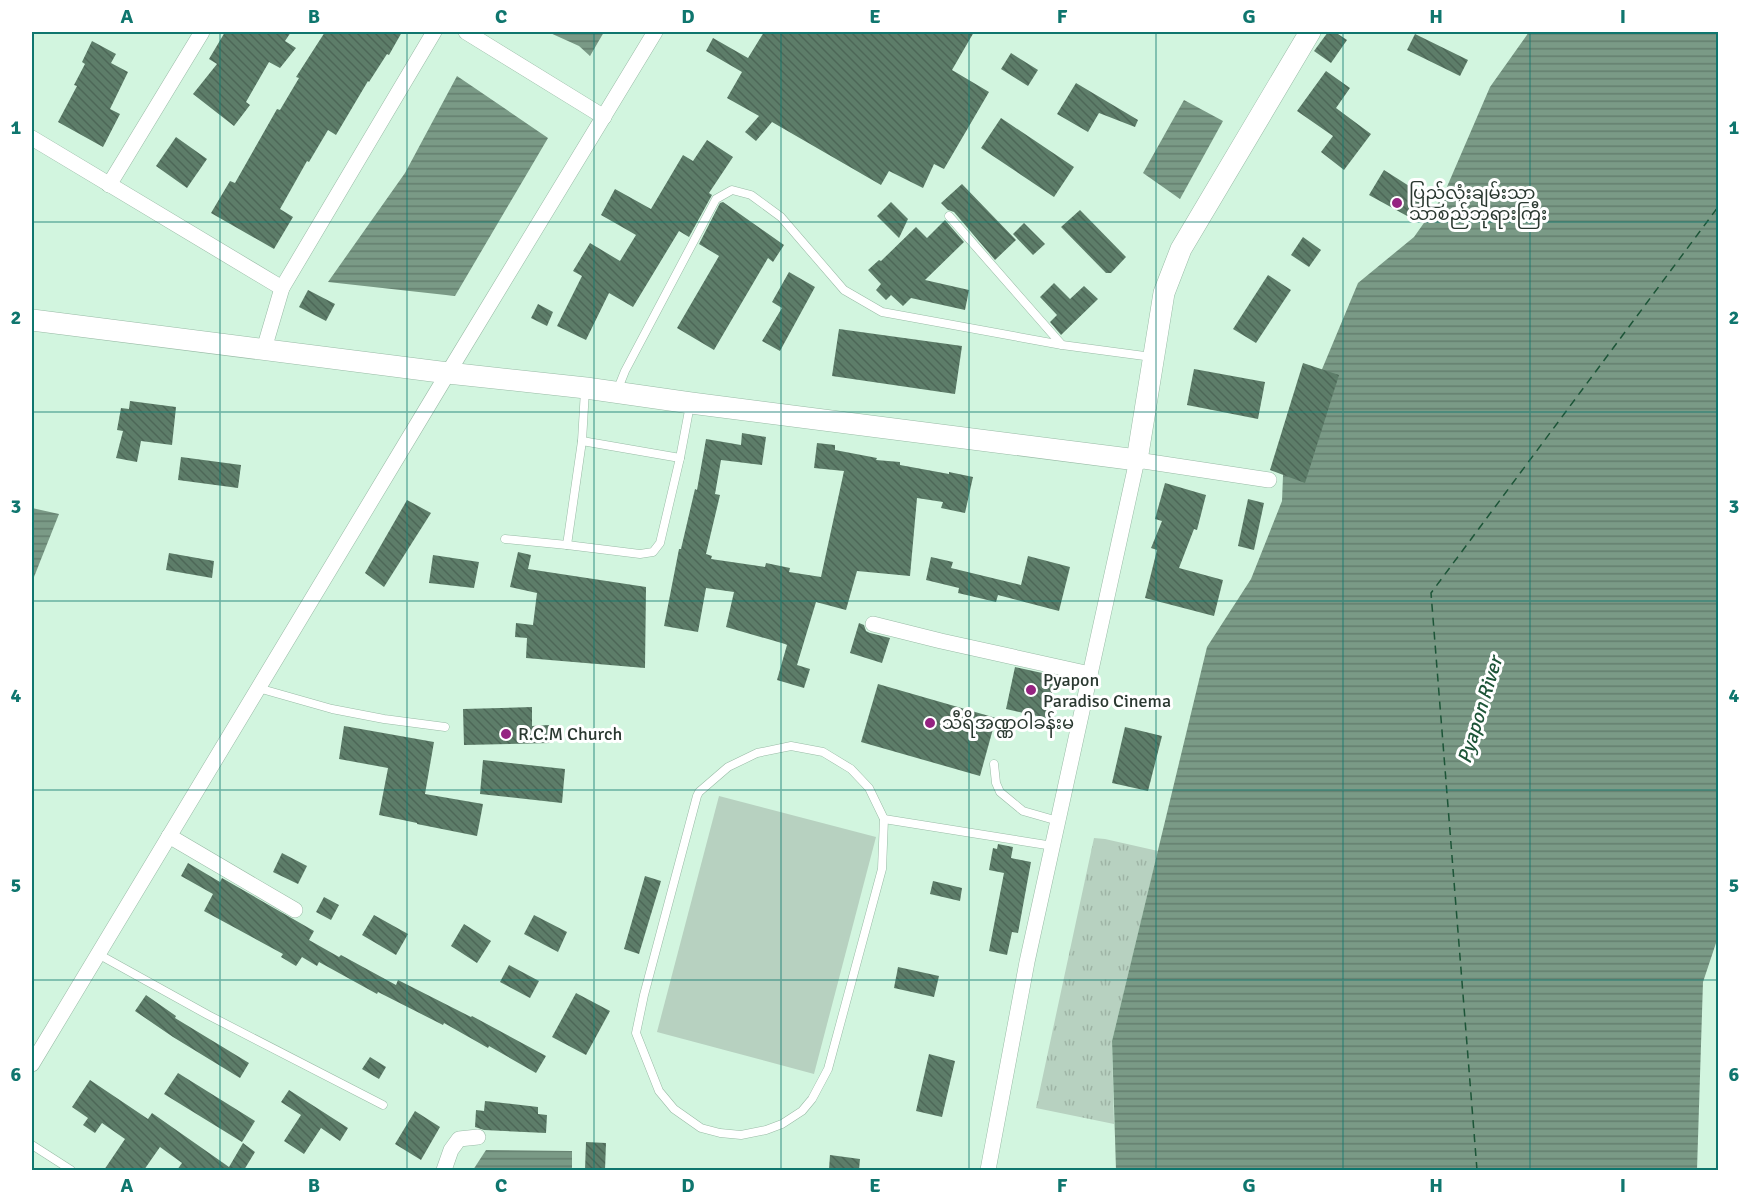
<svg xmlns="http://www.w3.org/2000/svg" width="1750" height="1202" font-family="Signika,'Noto Sans Myanmar',sans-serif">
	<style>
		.park { fill: url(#park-tufts) }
		.pitch { fill: #b7d1c0 }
		.water { fill: url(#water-rules) }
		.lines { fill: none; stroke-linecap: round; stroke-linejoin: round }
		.ferry { stroke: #1d5538; stroke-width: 1.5; stroke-dasharray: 8 6; stroke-linecap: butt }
		.building { fill: url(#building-back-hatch) }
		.service-casing { stroke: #99bba6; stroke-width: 9 }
		.minor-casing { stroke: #99bba6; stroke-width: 16 }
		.secondary-casing { stroke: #99bba6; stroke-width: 22 }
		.service { stroke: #fff; stroke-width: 8 }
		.minor { stroke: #fff; stroke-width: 15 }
		.secondary { stroke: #fff; stroke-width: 21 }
		.grid { fill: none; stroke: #0f766e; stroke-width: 1.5; stroke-opacity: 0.55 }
		.poi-dot { fill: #952381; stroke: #fff; stroke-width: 2 }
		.labels { text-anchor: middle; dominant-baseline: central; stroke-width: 6; stroke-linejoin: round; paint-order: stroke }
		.poi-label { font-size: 18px; fill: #2a3830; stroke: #fff; text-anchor: start }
		.water-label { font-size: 20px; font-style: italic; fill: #1d5538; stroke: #fff }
		.neatline { fill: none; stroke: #0f766e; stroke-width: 2 }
		.grid-label { font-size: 20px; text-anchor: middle; font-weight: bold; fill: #0f766e }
	</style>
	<defs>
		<pattern id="park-tufts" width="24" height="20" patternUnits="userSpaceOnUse" patternTransform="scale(1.5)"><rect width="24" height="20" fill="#b7d1c0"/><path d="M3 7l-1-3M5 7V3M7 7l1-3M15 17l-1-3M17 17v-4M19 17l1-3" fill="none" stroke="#9eb4a5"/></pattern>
		<pattern id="water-rules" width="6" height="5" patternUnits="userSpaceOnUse" patternTransform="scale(1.5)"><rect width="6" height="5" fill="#7a9a86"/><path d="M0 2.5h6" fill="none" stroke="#647f6e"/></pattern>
		<pattern id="building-back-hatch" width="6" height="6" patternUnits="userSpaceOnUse" patternTransform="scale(1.5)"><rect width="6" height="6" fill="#5d7d69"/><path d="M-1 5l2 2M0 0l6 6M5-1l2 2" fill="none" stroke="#4d6757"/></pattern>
	</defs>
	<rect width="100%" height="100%" fill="#d2f5df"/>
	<polygon class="park" points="1094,838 1105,839 1158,851 1112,1041 1114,1124 1036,1108"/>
	<polygon class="pitch" points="719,796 876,837 814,1074 657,1032"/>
	<g class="water">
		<polygon points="548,32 604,32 590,56 579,46"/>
		<polygon points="1529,32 1718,32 1718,937 1703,982 1697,1170 1116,1170 1112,1041 1207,647 1251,579 1282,501 1284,450 1305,410 1358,283 1414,237 1443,196 1490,87"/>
		<polygon points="457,76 548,138 455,296 328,282 405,173"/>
		<polygon points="1184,100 1223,121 1180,199 1143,173"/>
		<polygon points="32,508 59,514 32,582"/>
		<polygon points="486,1150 572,1151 572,1170 473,1170"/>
	</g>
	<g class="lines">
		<polyline class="ferry" points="1477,1170 1431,593 1718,207"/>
	</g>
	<g class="building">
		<polygon points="225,32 291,32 285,41 296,48 280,68 269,62 246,102 250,105 234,126 193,94 217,64 209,59"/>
		<polygon points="325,32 402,32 389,55 387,54 369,82 368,81 336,135 328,130 309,162 307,161 280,209 293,217 274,249 211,213 230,181 235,183 277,109 280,110 299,78 296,77"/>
		<polygon points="764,32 974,32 952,70 989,92 944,169 934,164 923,188 889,171 881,185 772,122 756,141 745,132 759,116 727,98 742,72 706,51 713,38 748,58"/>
		<polygon points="1328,32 1335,32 1347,40 1331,63 1314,51"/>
		<polygon points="1415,34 1468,60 1460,76 1407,50"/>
		<polygon points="92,41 116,54 111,63 128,72 110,109 120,114 103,147 58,122 77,86 74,85 85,64 82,62"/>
		<polygon points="1011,53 1038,70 1028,86 1001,69"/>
		<polygon points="1326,71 1350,88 1336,108 1371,134 1344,170 1321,152 1333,136 1297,111"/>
		<polygon points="1076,83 1138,120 1135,127 1099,113 1088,132 1057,114"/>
		<polygon points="1001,118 1074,167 1054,197 981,148"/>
		<polygon points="176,137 207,159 187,188 156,166"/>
		<polygon points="707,140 733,157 709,193 712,195 689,237 679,231 633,307 609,293 586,340 557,326 582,276 573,271 590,243 620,261 636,235 601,215 615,189 651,209 683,155 693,161"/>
		<polygon points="1384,170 1431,200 1418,222 1369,195"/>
		<polygon points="962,184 1016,240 995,260 954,212 948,210 941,203"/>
		<polygon points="723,202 784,245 773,262 768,258 714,350 677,328 719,256 699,244 720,203"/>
		<polygon points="891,202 908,219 899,238 877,216"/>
		<polygon points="1080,210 1126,257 1111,273 1106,273 1061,227"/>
		<polygon points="945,220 964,242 925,280 969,290 965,310 911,298 903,306 891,295 886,300 876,290 881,284 868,270 879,260 881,261 916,227 927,238"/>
		<polygon points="1024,223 1045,244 1033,255 1013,234"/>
		<polygon points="1303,237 1321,250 1309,267 1291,255"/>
		<polygon points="789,272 815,287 780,351 762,341 782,308 772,302"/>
		<polygon points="1268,275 1291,290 1256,343 1233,329"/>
		<polygon points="1054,283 1070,299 1084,286 1098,299 1061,335 1050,322 1057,315 1040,297"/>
		<polygon points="308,290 335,304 326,321 299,307"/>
		<polygon points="538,304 553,312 547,326 531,318"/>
		<polygon points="839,329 962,346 955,394 832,376"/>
		<polygon points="1303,363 1339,375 1305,483 1270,470"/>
		<polygon points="1194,369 1265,382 1258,419 1187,405"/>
		<polygon points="130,401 176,407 172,445 141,441 137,462 116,458 123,431 117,430 121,408 129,409"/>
		<polygon points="742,433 766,437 762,465 721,460 715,494 720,495 706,554 712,556 711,559 765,567 766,563 790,568 789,572 821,577 844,471 814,468 817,443 835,445 835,450 877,458 876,460 900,462 900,465 949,474 949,472 973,477 965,513 941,508 943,502 917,498 910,576 857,571 846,610 816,602 797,665 810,669 804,688 777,680 787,645 785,644 726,627 734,592 706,588 698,632 664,626 679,549 681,549 695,489 697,490 706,439 741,445"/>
		<polygon points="181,457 241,465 238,488 178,480"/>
		<polygon points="1165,483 1206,495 1197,530 1194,529 1179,568 1223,580 1214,616 1145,598 1157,550 1151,548 1162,521 1155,519"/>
		<polygon points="1248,499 1264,503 1254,550 1238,546"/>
		<polygon points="407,500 431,513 384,587 365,573"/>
		<polygon points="518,552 531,555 528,569 646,587 645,668 526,658 527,638 515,637 516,623 533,625 537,593 510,587"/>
		<polygon points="169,553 214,561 212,578 166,570"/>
		<polygon points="433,555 479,562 474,588 429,583"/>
		<polygon points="1028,556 1070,567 1059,611 998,595 996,602 958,593 959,588 926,580 931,557 953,562 951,568 1021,585"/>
		<polygon points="859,623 864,625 866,631 870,633 890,638 882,663 850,653"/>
		<polygon points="1015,667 1056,676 1046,718 1006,709"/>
		<polygon points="878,684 996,718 980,776 861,742"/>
		<polygon points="532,707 532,726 549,725 550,743 464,745 463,709"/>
		<polygon points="344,726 434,742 425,794 483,804 477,836 417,824 417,823 379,815 388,768 339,759"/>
		<polygon points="1125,727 1162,736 1148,791 1112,783"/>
		<polygon points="483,760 565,769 562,803 480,794"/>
		<polygon points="998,844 1013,847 1011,858 1031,862 1018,933 1012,932 1007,955 989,951 1004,873 989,870 993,848 997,849"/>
		<polygon points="282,853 307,866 298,884 273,872"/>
		<polygon points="188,863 220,882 222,878 314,931 309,940 339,957 341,955 396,985 398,980 471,1017 472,1016 546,1056 536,1073 489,1046 488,1048 444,1023 443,1025 378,992 377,994 319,962 317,966 302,957 296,966 281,957 283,954 204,911 213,894 181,876"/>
		<polygon points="645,876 661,881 639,954 624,949"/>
		<polygon points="933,881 962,888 960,901 930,894"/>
		<polygon points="324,897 339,905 331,920 316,912"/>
		<polygon points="374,915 408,934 396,955 362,935"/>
		<polygon points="534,915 567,932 558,952 524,934"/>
		<polygon points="464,924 491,941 477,963 451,946"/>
		<polygon points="509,965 539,981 530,998 500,982"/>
		<polygon points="898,967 939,976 934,997 894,988"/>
		<polygon points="576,993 610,1011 586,1055 552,1037"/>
		<polygon points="146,995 176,1016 175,1018 249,1063 240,1078 173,1037 135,1011"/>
		<polygon points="929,1054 955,1061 942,1117 916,1111"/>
		<polygon points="370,1057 386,1067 379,1079 362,1069"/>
		<polygon points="178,1073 255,1121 242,1142 164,1094"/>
		<polygon points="90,1080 148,1119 152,1113 229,1167 243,1143 255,1152 244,1170 177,1170 182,1163 160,1147 144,1170 104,1170 125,1139 102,1123 95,1133 83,1125 88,1118 72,1107"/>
		<polygon points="289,1090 348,1128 340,1141 321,1128 304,1154 284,1141 301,1115 281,1102"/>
		<polygon points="485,1101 538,1107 538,1114 547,1115 546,1133 484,1130 475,1127 476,1110 484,1111"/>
		<polygon points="415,1111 440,1127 421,1160 395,1144"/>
		<polygon points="586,1142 606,1143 605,1170 585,1170"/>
		<polygon points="830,1155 860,1159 859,1170 829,1170"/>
	</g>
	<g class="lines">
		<g class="service-casing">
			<g id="service">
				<polyline points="949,216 1062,345"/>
				<polyline points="585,390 582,441 567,545 640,554 653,552 660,543 680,458 690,405"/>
				<polyline points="617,391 625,371 716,199 732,190 751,195 781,217 844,290 882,312 1062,345 1152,357"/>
				<polyline points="582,441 680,458"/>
				<polyline points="505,539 567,545"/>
				<polyline points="258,688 332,709 384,719 445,727"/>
				<polygon points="791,746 823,752 851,769 869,788 884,819 882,869 828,1069 812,1099 802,1111 782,1124 766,1130 741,1135 720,1133 701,1128 674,1109 659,1091 636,1033 644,995 697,796 699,792 728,767 757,753"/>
				<polyline points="994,764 996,783 1000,792 1023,811 1058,821"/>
				<polyline points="884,819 1053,846"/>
				<polyline points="98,954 208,1015 383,1105"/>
				<polyline points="32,1145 71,1170"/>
			</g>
		</g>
		<g class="minor-casing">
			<g id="minor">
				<polyline points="466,32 604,117"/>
				<polyline points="32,138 282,288"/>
				<polyline points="109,185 202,32"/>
				<polyline points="264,349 282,288 434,32"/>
				<polyline points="873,624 941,641 1090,674"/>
				<polyline points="169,836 295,910"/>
				<polyline points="32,1064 448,373 655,32"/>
				<polyline points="444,1170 451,1150 459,1139 478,1137"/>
				<polyline points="988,1170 1027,962 1137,460 1269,480"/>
			</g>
		</g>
		<g class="secondary-casing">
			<polyline id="secondary" points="32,320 448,373 586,388 691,403 1137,460 1164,293 1181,249 1310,32"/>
		</g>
		<use href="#service" class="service"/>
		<use href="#minor" class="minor"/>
		<use href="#secondary" class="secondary"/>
	</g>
	<path class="grid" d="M220,32v1138M407,32v1138M594,32v1138M781,32v1138M969,32v1138M1156,32v1138M1343,32v1138M1530,32v1138M32,222h1686M32,412h1686M32,601h1686M32,790h1686M32,980h1686"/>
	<g class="poi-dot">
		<circle cx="1397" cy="203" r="6"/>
		<circle cx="1031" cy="690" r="6"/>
		<circle cx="930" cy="723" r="6"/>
		<circle cx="506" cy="734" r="6"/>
	</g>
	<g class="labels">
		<g class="poi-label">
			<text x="1409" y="193">ပြည်လုံးချမ်းသာ<tspan x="1409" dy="21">သာစည်ဘုရားကြီး</tspan></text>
			<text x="1043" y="680">Pyapon<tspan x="1043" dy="21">Paradiso Cinema</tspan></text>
			<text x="942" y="723">သီရိအဏ္ဏဝါခန်းမ</text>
			<text x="518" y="734">R.C.M Church</text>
		</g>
		<g class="water-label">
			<text transform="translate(1480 710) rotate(-73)">Pyapon River</text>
		</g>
	</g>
	<rect width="1750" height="1202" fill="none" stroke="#ffffff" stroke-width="66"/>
	<rect x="33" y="33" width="1684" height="1136" class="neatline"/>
	<g class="grid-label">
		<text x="127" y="23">A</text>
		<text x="314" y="23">B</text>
		<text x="501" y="23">C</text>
		<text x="688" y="23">D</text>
		<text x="875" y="23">E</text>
		<text x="1062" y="23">F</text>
		<text x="1249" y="23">G</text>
		<text x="1436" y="23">H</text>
		<text x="1623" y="23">I</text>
		<text x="16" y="134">1</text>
		<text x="1734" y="134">1</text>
		<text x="16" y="324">2</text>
		<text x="1734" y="324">2</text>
		<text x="16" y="513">3</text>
		<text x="1734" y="513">3</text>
		<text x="16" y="702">4</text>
		<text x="1734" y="702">4</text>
		<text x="16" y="892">5</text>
		<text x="1734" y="892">5</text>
		<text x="16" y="1081">6</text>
		<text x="1734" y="1081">6</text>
		<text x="127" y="1192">A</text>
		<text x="314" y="1192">B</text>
		<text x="501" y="1192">C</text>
		<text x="688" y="1192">D</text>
		<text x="875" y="1192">E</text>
		<text x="1062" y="1192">F</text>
		<text x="1249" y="1192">G</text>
		<text x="1436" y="1192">H</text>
		<text x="1623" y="1192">I</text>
	</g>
</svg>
